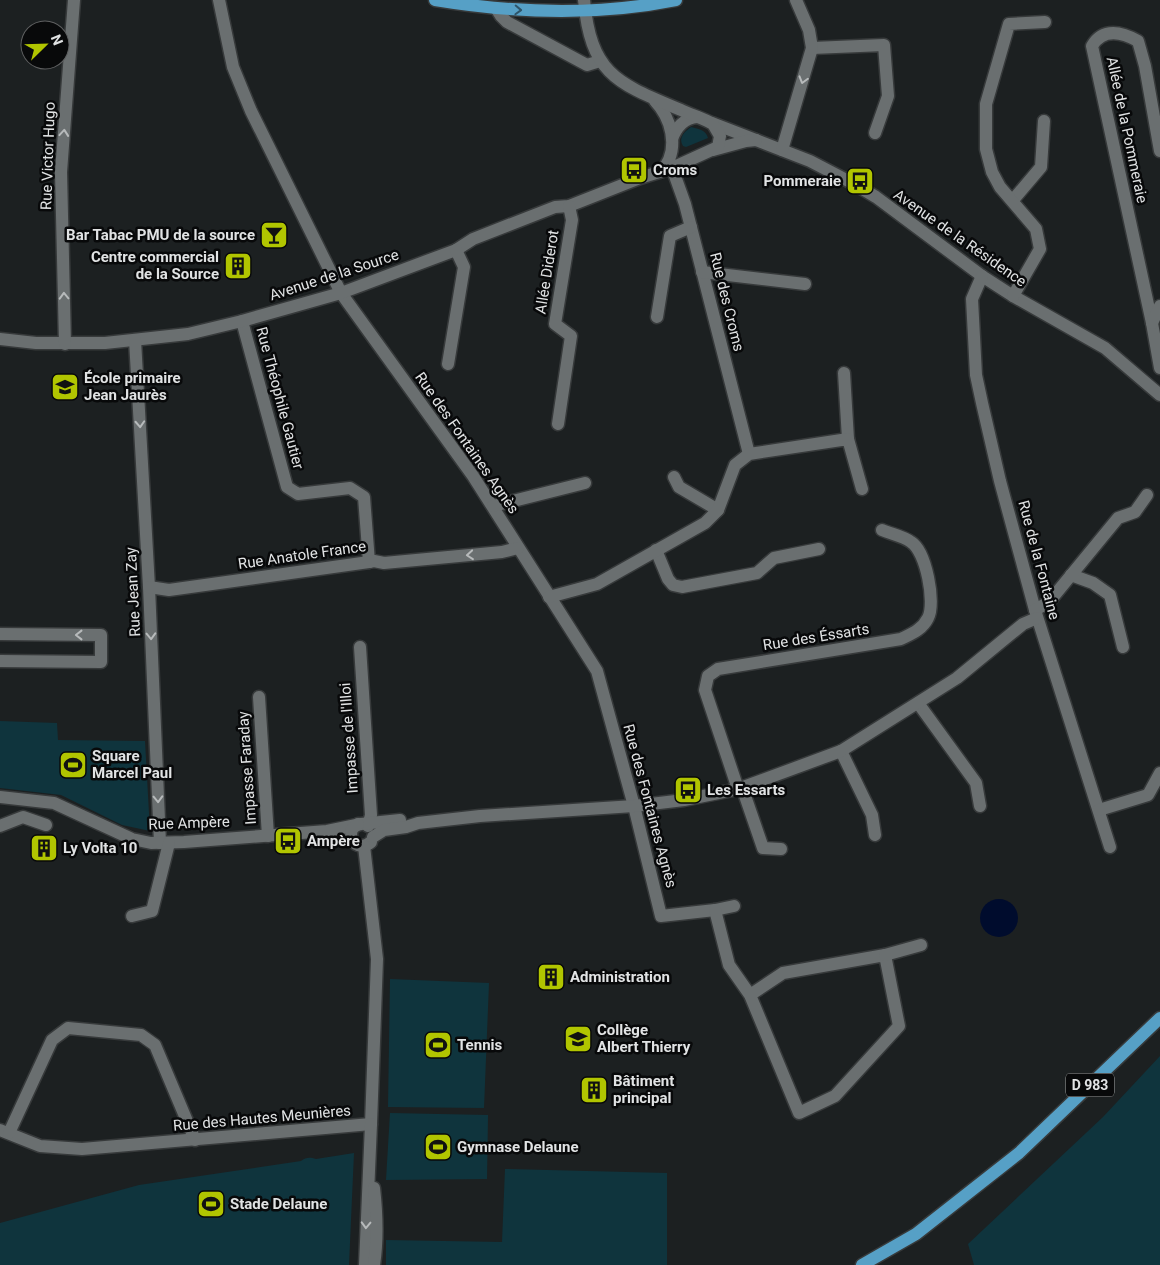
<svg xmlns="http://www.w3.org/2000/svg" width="1160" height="1265" font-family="Roboto,sans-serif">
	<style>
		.green { fill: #0f343d }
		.water { fill: #000c2d }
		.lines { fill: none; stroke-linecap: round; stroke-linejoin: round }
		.minor-casing { stroke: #373a3b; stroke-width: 15 }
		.major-casing { stroke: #373a3b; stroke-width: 15 }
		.minor { stroke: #6a6f70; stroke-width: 12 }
		.major { stroke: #56a0c6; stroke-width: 12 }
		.oneway { stroke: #2f5468 }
		.oneway2 { stroke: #b7babb }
		.labels { text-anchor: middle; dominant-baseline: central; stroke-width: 5; stroke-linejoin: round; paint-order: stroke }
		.shield { fill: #08090a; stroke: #a0a2a3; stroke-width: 1 }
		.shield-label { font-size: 14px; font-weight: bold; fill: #e1e3e4 }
		.street-label { font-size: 15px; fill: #e1e3e4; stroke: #08090a }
		.poi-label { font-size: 15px; font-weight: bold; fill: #e1e3e4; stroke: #08090a; text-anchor: start }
	</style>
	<rect width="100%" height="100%" fill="#1c2021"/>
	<g class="green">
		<path d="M691,127c8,2 15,3 17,11l-22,9 -3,-1c-5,-8 1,-14 8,-19z"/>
		<polygon points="0,721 57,723 58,740 145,741 150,831 122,825 61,795 0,788"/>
		<polygon points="390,979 489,983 484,1108 388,1107"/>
		<polygon points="1160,1056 1160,1265 974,1265 968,1244 1103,1117"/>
		<polygon points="390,1113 488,1115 487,1179 386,1180"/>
		<path d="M354,1153l-5,112h-349v-42l139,-38 162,-24c5,-4 9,-4 15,-2z"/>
		<polygon points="505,1169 667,1173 667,1265 386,1265 386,1240 502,1242"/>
	</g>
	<circle class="water" cx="999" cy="918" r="19"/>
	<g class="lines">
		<g class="minor-casing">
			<g id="minor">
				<polyline points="219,0 233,67 251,111 341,293 473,476 597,671 634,806 661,916 715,910 734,906"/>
				<polyline points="496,8 501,16 507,22 587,65 600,61"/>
				<polyline points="812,48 884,45 888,96 875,133"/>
				<path d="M655,101c16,17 24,45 10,66"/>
				<polyline points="712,123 810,161 856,185 876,197 982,276 1013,296 1105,348 1160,395"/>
				<path d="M672,139c4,-11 12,-21 25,-22"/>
				<polyline points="713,150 746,141 756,140"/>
				<polyline points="782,150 812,48 809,30 796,0"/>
				<path d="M1160,151l-15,-85 -7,-25c-16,-9 -35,-14 -46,5l60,277 8,45"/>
				<polyline points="670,162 685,204 749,454"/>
				<polyline points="1013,200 1041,167 1044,121"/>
				<polyline points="702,272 805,284"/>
				<polyline points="982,276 972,299 976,375 982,403 1000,481 1035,610 1110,847"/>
				<polyline points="1013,296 1040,249 1036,229 1000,187 992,172 986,149 986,104 1009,24 1045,22"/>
				<polyline points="657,317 670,236 691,227"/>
				<polyline points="242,321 287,487 298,494 350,488 364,497 369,562"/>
				<polyline points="1152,323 1160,306"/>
				<path d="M0,339l36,4h69l83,-9 54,-13 99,-28 115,-43 17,-11 82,-32 14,-1 71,-28 32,-10 46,-21 2,-11 -7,-12c-10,-6 -22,-9 -32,-14 -64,-27 -90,-35 -97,-110"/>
				<polyline points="135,340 149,587 160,843"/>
				<polyline points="65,344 61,172 74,0"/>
				<polyline points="448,364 464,267 456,250"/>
				<polyline points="844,373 848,439"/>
				<polyline points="558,424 571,336 555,324 572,220 569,206"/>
				<polyline points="674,477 679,487 718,510"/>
				<polyline points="493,506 585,483"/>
				<polyline points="656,550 668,579 673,585 682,587 757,573 774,558 819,549"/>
				<polyline points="1071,575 1093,583 1110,595 1123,647"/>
				<polyline points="149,587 169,590 369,562 374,561 384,563 502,552 518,548"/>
				<polyline points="549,597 597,584 705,523 718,510 735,465 749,454 848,439 862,489"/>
				<polyline points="1035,610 1049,602 1118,518 1135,512 1147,495"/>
				<polyline points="0,634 101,635 101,662 0,661"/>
				<polyline points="360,647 371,815 368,826"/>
				<polyline points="259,697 268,836"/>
				<polyline points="918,703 976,783 980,806"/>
				<polyline points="841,751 872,815 875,835"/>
				<polyline points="742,787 763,848 781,849"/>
				<path d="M738,789l-33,-99 3,-14 10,-7 183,-30c10,-5 21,-9 27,-21 8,-15 -2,-67 -17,-76 -8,-6 -20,-8 -29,-12"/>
				<polyline points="0,797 54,803 132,839 151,843 184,842 327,831 361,824 400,820"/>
				<polyline points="1099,810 1148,795 1160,773"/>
				<path d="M358,824l-6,5c-4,14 8,22 19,13"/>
				<polyline points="0,826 23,817 46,825"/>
				<polyline points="373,837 384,830 406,827 418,823 480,816 634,806 684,800 738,789 841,751 957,678 1023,624 1037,618"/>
				<polyline points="715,910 729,965 750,995 799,1113 835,1096 899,1026 885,955 783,973 750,995"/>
				<polyline points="132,916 152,911 169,843"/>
				<polyline points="885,955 921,945"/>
				<polyline points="0,1130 40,1146 82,1149 371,1124 377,959 364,846"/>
				<polyline points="9,1133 52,1040 68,1028 141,1035 155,1045 195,1140"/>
				<polyline points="365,1265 371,1124"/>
				<path d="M374,1265c4,-26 3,-51 0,-77"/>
			</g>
		</g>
		<g class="major-casing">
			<g id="major">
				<path d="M435,0c79,13 162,16 241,0"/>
				<polyline points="862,1265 916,1234 1019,1153 1160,1018"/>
			</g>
		</g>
		<use href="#minor" class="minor"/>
		<use href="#major" class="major"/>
	</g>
	<defs><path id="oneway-chevron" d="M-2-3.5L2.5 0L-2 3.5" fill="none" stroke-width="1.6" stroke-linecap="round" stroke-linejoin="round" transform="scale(1.25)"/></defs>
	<use class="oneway" href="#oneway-chevron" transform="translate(518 10) rotate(2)"/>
	<g class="oneway2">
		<use href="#oneway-chevron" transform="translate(803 80) rotate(106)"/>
		<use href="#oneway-chevron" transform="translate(64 133) rotate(-85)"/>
		<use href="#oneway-chevron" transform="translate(64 296) rotate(-92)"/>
		<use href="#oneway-chevron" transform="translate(140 424) rotate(87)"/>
		<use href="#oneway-chevron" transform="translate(470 555) rotate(175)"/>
		<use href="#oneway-chevron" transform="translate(79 635) rotate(-180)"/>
		<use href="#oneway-chevron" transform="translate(151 636) rotate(88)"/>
		<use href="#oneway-chevron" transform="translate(158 799) rotate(88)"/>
		<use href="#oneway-chevron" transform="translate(366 1225) rotate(92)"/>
	</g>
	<defs>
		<g id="bus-square" transform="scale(1.4375)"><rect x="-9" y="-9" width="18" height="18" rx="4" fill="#b1c500" stroke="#08090a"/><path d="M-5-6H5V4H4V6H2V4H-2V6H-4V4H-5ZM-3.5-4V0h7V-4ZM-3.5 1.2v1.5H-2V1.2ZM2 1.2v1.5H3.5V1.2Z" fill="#111"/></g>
		<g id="bar-square" transform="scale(1.4375)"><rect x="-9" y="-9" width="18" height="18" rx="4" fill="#b1c500" stroke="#08090a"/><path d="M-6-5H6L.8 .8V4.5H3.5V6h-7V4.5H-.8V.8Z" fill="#111"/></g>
		<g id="building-square" transform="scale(1.4375)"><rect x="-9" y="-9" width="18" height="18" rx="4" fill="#b1c500" stroke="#08090a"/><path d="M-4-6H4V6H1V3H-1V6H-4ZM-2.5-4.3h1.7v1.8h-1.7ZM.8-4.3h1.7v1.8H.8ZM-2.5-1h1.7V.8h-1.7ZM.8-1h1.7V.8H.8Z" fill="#111"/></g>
		<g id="school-square" transform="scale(1.4375)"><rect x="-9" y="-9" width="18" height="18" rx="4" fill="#b1c500" stroke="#08090a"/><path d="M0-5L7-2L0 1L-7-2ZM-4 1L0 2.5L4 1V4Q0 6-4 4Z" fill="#111"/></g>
		<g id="stadium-square" transform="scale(1.4375)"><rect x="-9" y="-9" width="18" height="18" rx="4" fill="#b1c500" stroke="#08090a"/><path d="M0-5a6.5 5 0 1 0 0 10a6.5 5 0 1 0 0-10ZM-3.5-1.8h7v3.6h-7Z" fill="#111"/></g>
	</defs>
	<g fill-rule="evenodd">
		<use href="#bus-square" x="634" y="170"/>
		<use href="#bus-square" x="860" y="181"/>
		<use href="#bar-square" x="274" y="235"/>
		<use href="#building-square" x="238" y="266"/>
		<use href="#school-square" x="65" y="387"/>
		<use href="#stadium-square" x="73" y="765"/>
		<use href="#bus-square" x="688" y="790"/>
		<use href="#bus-square" x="288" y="841"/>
		<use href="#building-square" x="44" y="848"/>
		<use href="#building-square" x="551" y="977"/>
		<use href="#school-square" x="578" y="1039"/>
		<use href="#stadium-square" x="438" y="1045"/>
		<use href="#building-square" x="594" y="1090"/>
		<use href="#stadium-square" x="438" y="1147"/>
		<use href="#stadium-square" x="211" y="1204"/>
	</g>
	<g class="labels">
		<rect class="shield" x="1066" y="1073.5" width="48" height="23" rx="4"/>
		<g class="shield-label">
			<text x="1090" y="1085">D 983</text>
		</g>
		<g class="street-label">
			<text transform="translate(1127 130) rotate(78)">Allée de la Pommeraie</text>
			<text transform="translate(48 156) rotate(-88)">Rue Victor Hugo</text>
			<text transform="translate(960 238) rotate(35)">Avenue de la Résidence</text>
			<text transform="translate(547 272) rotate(-81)">Allée Diderot</text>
			<text transform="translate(334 275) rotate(-18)">Avenue de la Source</text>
			<text transform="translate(727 302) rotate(76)">Rue des Croms</text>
			<text transform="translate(280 398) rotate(75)">Rue Théophile Gautier</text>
			<text transform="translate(467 443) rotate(55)">Rue des Fontaines Agnès</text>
			<text transform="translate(302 555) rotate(-8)">Rue Anatole France</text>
			<text transform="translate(1039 560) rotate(75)">Rue de la Fontaine</text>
			<text transform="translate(133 592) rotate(-93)">Rue Jean Zay</text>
			<text transform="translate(816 637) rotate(-9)">Rue des Éssarts</text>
			<text transform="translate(349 738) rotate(-94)">Impasse de l'Illoi</text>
			<text transform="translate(247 768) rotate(-94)">Impasse Faraday</text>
			<text transform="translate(650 806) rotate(75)">Rue des Fontaines Agnès</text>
			<text transform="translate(189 823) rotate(-2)">Rue Ampère</text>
			<text transform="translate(262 1118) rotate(-5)">Rue des Hautes Meunières</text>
		</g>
		<g class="poi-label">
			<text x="653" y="170">Croms</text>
			<text x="841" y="181" text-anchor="end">Pommeraie</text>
			<text x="255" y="235" text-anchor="end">Bar Tabac PMU de la source</text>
			<text x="219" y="257" text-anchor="end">Centre commercial<tspan x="219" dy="17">de la Source</tspan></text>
			<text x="84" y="378">École primaire<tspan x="84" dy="17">Jean Jaurès</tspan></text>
			<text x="92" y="756">Square<tspan x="92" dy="17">Marcel Paul</tspan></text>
			<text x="707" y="790">Les Essarts</text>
			<text x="307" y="841">Ampère</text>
			<text x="63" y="848">Ly Volta 10</text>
			<text x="570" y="977">Administration</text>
			<text x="597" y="1030">Collège<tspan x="597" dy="17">Albert Thierry</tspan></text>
			<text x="457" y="1045">Tennis</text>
			<text x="613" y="1081">Bâtiment<tspan x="613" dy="17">principal</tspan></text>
			<text x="457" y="1147">Gymnase Delaune</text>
			<text x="230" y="1204">Stade Delaune</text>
		</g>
	</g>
	<g transform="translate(45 45) rotate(67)"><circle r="24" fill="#08090a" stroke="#5f6061"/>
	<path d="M0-4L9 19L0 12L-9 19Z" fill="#b1c500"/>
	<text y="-8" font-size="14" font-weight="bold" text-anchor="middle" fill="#e1e3e4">N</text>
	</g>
</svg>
